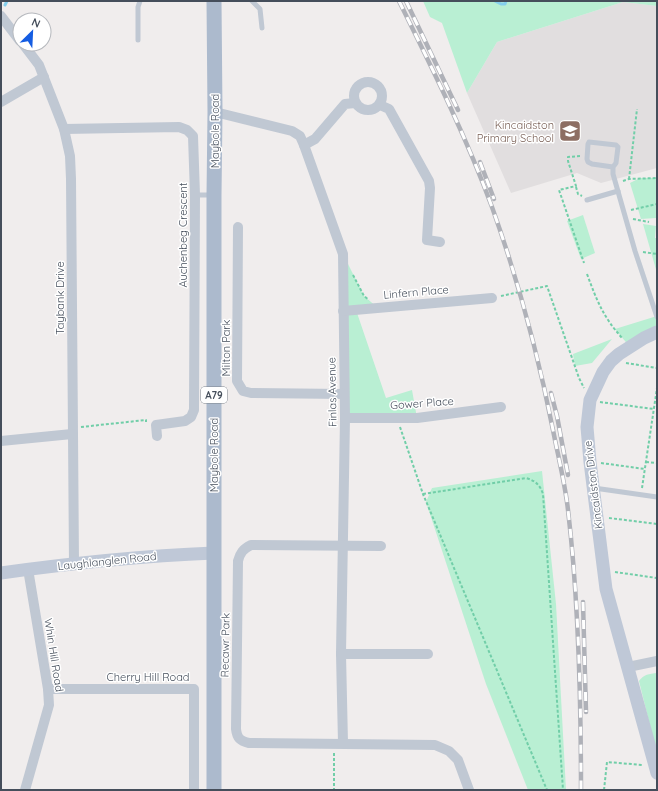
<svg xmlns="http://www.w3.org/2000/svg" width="658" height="791" font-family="Quicksand,sans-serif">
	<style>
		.education { fill: #e1dedf }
		.green { fill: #b9efd3 }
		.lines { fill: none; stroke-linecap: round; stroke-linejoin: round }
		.stream { stroke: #85cfed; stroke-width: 3 }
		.path { stroke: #71cea8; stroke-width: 2; stroke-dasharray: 3 2; stroke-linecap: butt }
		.lane { stroke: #c0c8d3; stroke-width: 5 }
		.street { stroke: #c0c8d3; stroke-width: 10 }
		.secondary { stroke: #bfc8d7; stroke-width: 13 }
		.primary { stroke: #acbacd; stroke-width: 15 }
		.rail-casing { stroke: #afb1b8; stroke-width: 4.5 }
		.rail { stroke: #fff; stroke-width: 3; stroke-dasharray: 9; stroke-linecap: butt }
		.labels { text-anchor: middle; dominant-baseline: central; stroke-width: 3; stroke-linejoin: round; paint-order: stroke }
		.shield { fill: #fff; stroke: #7d838c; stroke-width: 1 }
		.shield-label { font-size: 10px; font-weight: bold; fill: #454e5b }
		.education-label { font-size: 11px; fill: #785e54; stroke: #fff; text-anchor: end }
		.street-label { font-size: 11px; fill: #454e5b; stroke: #fff }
	</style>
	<rect width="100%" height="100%" fill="#f0eded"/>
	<polygon class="education" points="623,2 657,6 657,168 601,183 577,173 511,193 467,93 497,42"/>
	<g class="green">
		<polygon points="423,1 657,1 657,6 623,2 497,42 467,93 442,23 430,17"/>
		<polygon points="640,178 657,178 656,218 641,219 630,183"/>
		<polygon points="583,215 595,253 581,259 567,221"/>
		<polygon points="643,224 656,226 655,238 657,238 657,273"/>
		<polygon points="343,254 364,296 378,308 356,310 386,398 412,390 417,418 345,418"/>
		<polygon points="657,316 657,332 630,347 615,329"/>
		<polygon points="612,339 592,363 575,366 573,354"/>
		<polygon points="542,471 556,604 566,790 528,790 486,684 426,502 432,488"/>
		<path d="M657,673v81l-18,-73c5,-7 10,-7 18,-8z"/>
	</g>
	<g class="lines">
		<g class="stream">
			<polyline points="495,1 501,4 505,4 506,1"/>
			<polyline points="5,5 7,1"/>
		</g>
		<g class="path">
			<polyline points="580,156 568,157 568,161 576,186 559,190 584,263"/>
			<polyline points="629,179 637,109"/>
			<polyline points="623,181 629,179 657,178"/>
			<polyline points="576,187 578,194 582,196"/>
			<polyline points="631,210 657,204"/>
			<polyline points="633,219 649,222"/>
			<polyline points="643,252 657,254"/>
			<path d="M587,274c10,27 16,43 36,65"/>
			<polyline points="353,275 364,296 369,300"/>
			<polyline points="501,296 547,286 579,378 584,388"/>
			<polyline points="626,363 657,368"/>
			<polyline points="600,402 654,409"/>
			<polyline points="81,427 146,420 146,422"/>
			<polyline points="400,427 423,494 547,790"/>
			<polyline points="646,462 657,463"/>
			<polyline points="601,463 645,469"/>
			<polyline points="642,488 657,388"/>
			<path d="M423,494l103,-16c10,3 14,7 17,16l20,296"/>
			<polyline points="609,518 657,524"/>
			<polyline points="615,572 657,578"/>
			<polyline points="334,753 334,790"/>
			<polyline points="604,790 607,762 643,765"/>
		</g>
		<g class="lane">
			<polyline points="252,1 260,9 262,28"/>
			<polyline points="138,40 138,7 140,1"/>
			<polyline points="613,167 592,164 588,162 587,159 588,144 589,142 616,145 618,147 616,163 613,167 613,174 635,251 657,317"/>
			<polyline points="195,195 212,195"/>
			<polyline points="587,200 618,191"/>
			<polyline points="594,488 657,497"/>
		</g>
		<g class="street">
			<polyline points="1,16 20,41"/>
			<polyline points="23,44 39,65 64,129 70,156 71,179 74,563"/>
			<circle cx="368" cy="96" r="14"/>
			<polyline points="1,102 44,77"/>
			<polyline points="380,105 389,109 429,181 430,188 427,240 440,242"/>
			<polyline points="215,112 292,131 300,136 304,145 343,254 345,418 341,654 343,743"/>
			<polyline points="64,129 179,127 187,130 193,136 195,195 194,410 191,417 185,421 156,425 157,436"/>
			<polyline points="304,145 315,139 345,104 355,103"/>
			<polyline points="238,227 237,381 243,391 251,393 344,394"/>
			<polyline points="343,311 492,298"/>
			<polyline points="345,418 417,418 501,407"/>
			<polyline points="1,441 72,434"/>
			<path d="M381,546l-130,-1c-8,4 -11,8 -13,16l-2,168c1,9 4,12 13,14l186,2 14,6 9,9 11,30"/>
			<polyline points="341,654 428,654"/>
			<polyline points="628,667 657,661"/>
			<polyline points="48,689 194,689 194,790"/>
			<polyline points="25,790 49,705 48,689 28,569"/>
		</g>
		<g class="secondary">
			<polyline points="657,332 644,338 619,354 611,361 603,372 590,400 587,427 590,462 606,589 657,773"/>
			<path d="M1,573c71,-10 141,-17 213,-20"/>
		</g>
		<polyline class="primary" points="214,1 215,112 214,195 214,790"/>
		<g class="rail-casing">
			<g id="rail">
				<path d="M399,1c33,67 67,135 93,206 26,73 46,147 61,223 5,26 12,53 15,80 11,93 13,187 13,280"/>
				<polyline points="406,1 458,110"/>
				<polyline points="480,162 494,199"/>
				<polyline points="551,393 557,416 568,475"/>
				<polyline points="583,602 586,712"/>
			</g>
		</g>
		<use href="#rail" class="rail"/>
	</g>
	<defs>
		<g id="school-square" transform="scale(1.15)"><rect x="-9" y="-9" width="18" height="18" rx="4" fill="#8d6e63" stroke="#fff"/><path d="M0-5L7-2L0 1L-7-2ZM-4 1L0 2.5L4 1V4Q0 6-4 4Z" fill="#fff"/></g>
	</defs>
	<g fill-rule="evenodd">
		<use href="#school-square" x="570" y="131"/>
	</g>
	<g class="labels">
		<rect class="shield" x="201" y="387" width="26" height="16" rx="3"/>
		<g class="shield-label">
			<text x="214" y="395">A79</text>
		</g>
		<g class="education-label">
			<text x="554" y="125">Kincaidston<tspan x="554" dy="13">Primary School</tspan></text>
		</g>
		<g class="street-label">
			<text transform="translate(215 131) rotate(-90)">Maybole Road</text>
			<text transform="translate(183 235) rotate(-90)">Auchenbeg Crescent</text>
			<text transform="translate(416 292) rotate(-5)">Linfern Place</text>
			<text transform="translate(60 298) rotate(-90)">Taybank Drive</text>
			<text transform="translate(226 348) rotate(-90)">Milton Park</text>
			<text transform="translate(332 392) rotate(-91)">Finlas Avenue</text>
			<text transform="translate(422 403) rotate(-4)">Gower Place</text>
			<text transform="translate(214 455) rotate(-90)">Maybole Road</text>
			<text transform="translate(593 485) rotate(-97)">Kincaidston Drive</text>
			<text transform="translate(107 561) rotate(-6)">Laughlanglen Road</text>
			<text transform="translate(225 645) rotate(-89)">Recawr Park</text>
			<text transform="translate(54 655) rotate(81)">Whin Hill Road</text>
			<text x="148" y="677">Cherry Hill Road</text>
		</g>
	</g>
	<rect width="658" height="791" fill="none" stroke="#454e5b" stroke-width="4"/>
	<g transform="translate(32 32) rotate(24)"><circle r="19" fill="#ffffff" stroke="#b5b8bd"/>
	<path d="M0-3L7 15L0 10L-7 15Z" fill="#155de2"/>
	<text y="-6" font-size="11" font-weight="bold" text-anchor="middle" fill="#454e5b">N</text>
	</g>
</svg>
